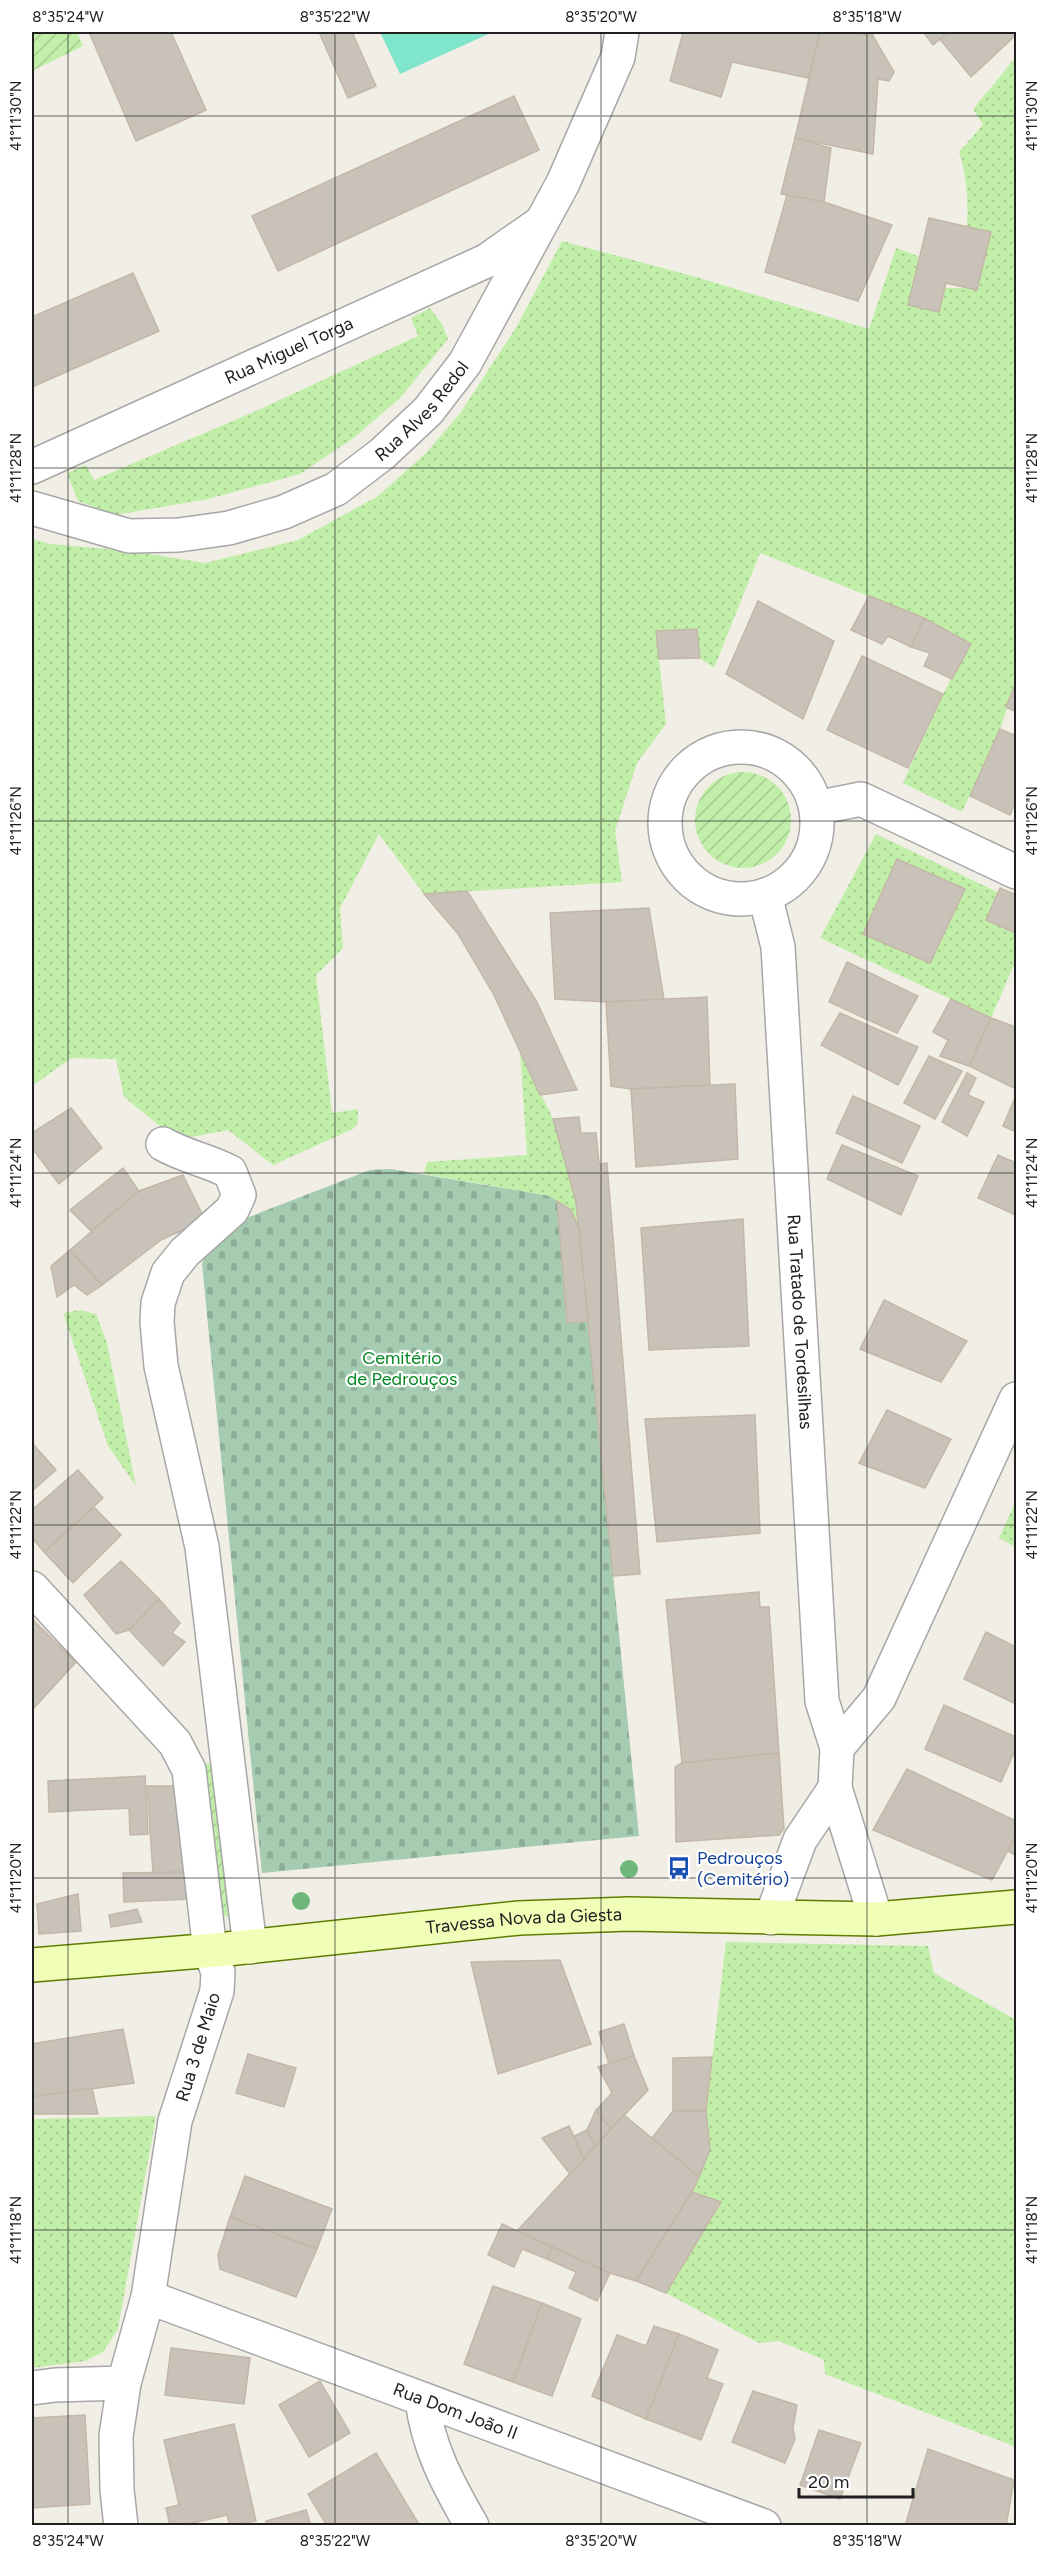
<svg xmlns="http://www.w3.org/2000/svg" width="1048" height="2557" font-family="Figtree,sans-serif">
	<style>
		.grass { fill: url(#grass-dots) }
		.cemetery { fill: url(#cemetery-stones) }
		.garden { fill: url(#garden-furrows) }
		.pitch { fill: #7fe5cc }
		.building { fill: #c9c2b8; stroke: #c4b7a7; stroke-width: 1.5 }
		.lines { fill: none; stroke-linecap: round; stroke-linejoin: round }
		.street-casing { stroke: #a7a7a7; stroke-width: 36 }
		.secondary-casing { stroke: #5e7d00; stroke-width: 36 }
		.street { stroke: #fff; stroke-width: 33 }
		.secondary { stroke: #f0feb7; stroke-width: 33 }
		.tree { fill: #6fb67a }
		.ticks { fill: none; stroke: #202020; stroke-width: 1.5; stroke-opacity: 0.45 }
		.labels { text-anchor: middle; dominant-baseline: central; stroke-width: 4.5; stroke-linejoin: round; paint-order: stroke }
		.street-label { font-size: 18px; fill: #202020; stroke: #fff }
		.park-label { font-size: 18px; fill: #048722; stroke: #fff }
		.transit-label { font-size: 18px; fill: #164399; stroke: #fff; text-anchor: start }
		.neatline { fill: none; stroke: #202020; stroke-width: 2 }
		.ticks-label { font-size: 15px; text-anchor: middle; fill: #202020 }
	</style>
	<defs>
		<pattern id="grass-dots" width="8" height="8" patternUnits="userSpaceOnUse" patternTransform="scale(1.5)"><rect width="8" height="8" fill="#c1eea8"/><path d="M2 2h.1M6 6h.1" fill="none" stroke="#a6cc90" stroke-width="1.8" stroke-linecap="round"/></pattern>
		<pattern id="cemetery-stones" width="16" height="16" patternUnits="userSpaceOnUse" patternTransform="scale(1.5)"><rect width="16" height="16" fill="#a5cbb0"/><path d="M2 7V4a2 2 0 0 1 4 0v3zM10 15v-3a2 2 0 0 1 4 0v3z" fill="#8eae97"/></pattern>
		<pattern id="garden-furrows" width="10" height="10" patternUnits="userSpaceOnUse" patternTransform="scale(1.5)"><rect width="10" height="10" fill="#c1eea8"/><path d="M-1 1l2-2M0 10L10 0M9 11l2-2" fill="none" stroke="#a6cc90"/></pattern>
	</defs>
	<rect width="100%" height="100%" fill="#f1efe5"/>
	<g class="grass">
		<path d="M1016,57v625l-16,47 -38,83 -59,-29 40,-89 27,-50 -46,-26 -164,-65 -46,115 -14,-10 -4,-29 -40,2 10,93 -29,39 -22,68 7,51 -198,12 -45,-60 -39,74 3,40 -27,27 16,138 26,-4v14l-5,6 -80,36 -45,-35 -51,10 -53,-43 -8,-38 -44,-1 -40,28v-547l18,5 81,7 74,12 93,-23 80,-44 47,-42 36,-42 56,-86 45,-85 134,36 173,52 27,-81 22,8 1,26 20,6h24c2,-48 11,-90 -4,-136l24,-27 -10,-16z"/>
		<polygon points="430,308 442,324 448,339 401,397 355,437 300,474 208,499 115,515 78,501 67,473 86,465 94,480 256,411 418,336 411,318"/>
		<polygon points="876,834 1016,901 1016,960 991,1018 820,938"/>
		<polygon points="520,1051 553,1119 576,1202 579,1229 571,1210 550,1196 424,1174 427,1162 527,1155"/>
		<polygon points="80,1310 96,1314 107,1343 136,1486 108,1446 63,1313"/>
		<polygon points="1016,1501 1016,1547 999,1538"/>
		<polygon points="726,1942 928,1946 934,1973 1016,2020 1016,2447 825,2374 824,2360 779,2341 759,2343 666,2293 721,2203 692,2192 710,2150 706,2111"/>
		<polygon points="156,2116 118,2329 103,2352 85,2361 32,2368 32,2119"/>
	</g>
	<polygon class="cemetery" points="391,1169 550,1196 571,1210 579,1229 639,1836 262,1873 202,1264 207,1248 244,1219 370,1170"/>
	<g class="garden">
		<polygon points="32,32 77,32 83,46 32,71"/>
		<circle cx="743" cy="820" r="48"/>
		<polygon points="212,1763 230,1914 227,1917 222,1916 204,1764"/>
	</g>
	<polygon class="pitch" points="380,32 493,32 400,74"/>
	<g class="building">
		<polygon points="89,32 171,32 206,110 136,141"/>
		<polygon points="319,32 352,32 376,86 348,98"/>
		<polygon points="683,32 820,32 809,78 732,62 721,97 670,81"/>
		<polygon points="820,32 847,32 873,36 894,72 889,81 878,79 873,154 795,138"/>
		<polygon points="847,32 873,32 873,36"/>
		<polygon points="923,32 949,32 933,45"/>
		<polygon points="949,32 1016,32 1016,35 971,77 940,39"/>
		<polygon points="514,96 539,150 278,271 252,216"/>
		<polygon points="795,138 831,148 824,202 781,194"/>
		<polygon points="787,195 824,202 892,225 858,301 765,272"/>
		<polygon points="929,218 991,232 977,290 946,283 939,312 908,305"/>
		<polygon points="133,273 159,331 32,387 32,317"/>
		<polygon points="869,596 924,618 911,647 888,636 882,644 851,630"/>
		<polygon points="758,601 834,641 803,719 726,674"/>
		<polygon points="924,618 971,644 952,679 924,666 930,653 911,647"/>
		<polygon points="697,629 700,658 659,659 656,631"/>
		<polygon points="862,656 943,694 908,768 827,730"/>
		<polygon points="1016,682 1016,712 1006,707"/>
		<polygon points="1000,729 1016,736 1016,800 1010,815 970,796"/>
		<polygon points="897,859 965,889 930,963 863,934"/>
		<polygon points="1000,888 1016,895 1016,933 986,920"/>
		<polygon points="467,891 537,1002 577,1090 540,1095 493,993 458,934 424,894"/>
		<polygon points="649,908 664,999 606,1002 555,999 550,913"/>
		<polygon points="847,962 918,996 897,1033 829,1002"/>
		<polygon points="707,997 710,1085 631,1089 611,1086 606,1002"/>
		<polygon points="951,999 991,1018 969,1066 940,1056 948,1040 933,1032"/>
		<polygon points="840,1013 918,1047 898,1085 821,1045"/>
		<polygon points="991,1018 1016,1027 1016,1089 969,1066"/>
		<polygon points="929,1056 962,1071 935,1119 904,1103"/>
		<polygon points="967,1073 976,1078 968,1095 984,1102 967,1136 942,1122"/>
		<polygon points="735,1084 738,1159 636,1167 631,1089"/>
		<polygon points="1016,1095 1016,1132 1003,1126"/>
		<polygon points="853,1096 920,1126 902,1163 836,1133"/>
		<polygon points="71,1108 102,1148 59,1184 32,1148 32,1133"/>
		<polygon points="579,1117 581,1133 596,1133 599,1164 607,1163 640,1574 613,1576 576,1202 553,1119"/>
		<polygon points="842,1145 918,1176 901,1215 827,1179"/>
		<polygon points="998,1155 1016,1163 1016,1215 978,1198"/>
		<polygon points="123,1168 139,1191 91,1231 70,1210"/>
		<polygon points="183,1175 205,1220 161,1240 102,1285 70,1250 139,1191"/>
		<polygon points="557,1201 571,1210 579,1229 588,1321 567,1323"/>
		<polygon points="743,1219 749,1346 649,1350 641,1228"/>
		<polygon points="70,1250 102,1285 87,1295 74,1285 57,1297 51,1266"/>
		<polygon points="884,1300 967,1341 941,1382 860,1349"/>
		<polygon points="887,1410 951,1439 925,1488 859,1463"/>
		<polygon points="755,1415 760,1533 657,1542 645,1419"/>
		<polygon points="32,1443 56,1470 32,1491"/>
		<polygon points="78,1470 103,1498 44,1552 32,1538 32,1510"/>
		<polygon points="94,1507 121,1535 73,1583 44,1552"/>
		<polygon points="121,1561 159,1599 129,1630 116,1634 84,1595"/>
		<polygon points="759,1592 760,1607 769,1607 779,1753 682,1763 666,1600"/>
		<polygon points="159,1599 180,1623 172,1633 185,1642 163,1666 129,1630"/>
		<polygon points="32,1619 76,1662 32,1710"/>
		<polygon points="986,1632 1016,1647 1016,1704 964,1679"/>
		<polygon points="944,1705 1016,1737 1016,1748 1001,1782 925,1749"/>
		<polygon points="779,1753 784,1829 779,1835 676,1842 675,1767 682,1763"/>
		<polygon points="907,1769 1016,1821 1016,1835 992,1880 873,1830"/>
		<polygon points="145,1776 148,1834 130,1835 129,1808 49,1812 48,1781"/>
		<polygon points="147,1786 178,1786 186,1872 153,1873"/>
		<polygon points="1016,1834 1016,1856 1008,1851"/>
		<polygon points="186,1872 190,1899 124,1902 123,1873"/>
		<polygon points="78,1894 81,1931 39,1934 37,1904"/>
		<polygon points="137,1909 142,1922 111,1927 109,1915"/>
		<polygon points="560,1960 591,2044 498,2074 471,1962"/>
		<polygon points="624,2024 634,2056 609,2064 599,2032"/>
		<polygon points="123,2029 134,2083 32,2097 32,2044"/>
		<polygon points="248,2054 296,2068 284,2107 236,2093"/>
		<polygon points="634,2056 648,2090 611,2129 596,2110 612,2093 598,2067"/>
		<polygon points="712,2057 706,2111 673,2111 673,2058"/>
		<polygon points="92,2088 98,2114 32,2114 32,2097"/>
		<polygon points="596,2110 611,2129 595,2146 587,2130"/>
		<polygon points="673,2111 706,2111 710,2150 699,2177 652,2138"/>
		<polygon points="624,2115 699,2177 692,2192 636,2281 610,2273 517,2231"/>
		<polygon points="569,2126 584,2159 570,2174 542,2138"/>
		<polygon points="587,2130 595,2146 584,2159 574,2136"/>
		<polygon points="245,2176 332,2209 317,2249 230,2217"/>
		<polygon points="692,2192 721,2202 666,2293 636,2281"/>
		<polygon points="230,2217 317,2249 296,2297 220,2269 218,2255"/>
		<polygon points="502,2224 552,2247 547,2259 522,2249 514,2267 488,2255"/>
		<polygon points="552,2247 610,2273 597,2301 569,2288 576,2272 547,2259"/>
		<polygon points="493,2286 542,2303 513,2382 464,2364"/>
		<polygon points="542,2303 581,2319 552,2396 513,2382"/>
		<polygon points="654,2326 679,2334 646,2419 592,2396 617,2335 646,2346"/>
		<polygon points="679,2334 718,2350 707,2378 723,2384 701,2440 646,2419"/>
		<polygon points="171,2348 250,2358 244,2404 165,2395"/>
		<polygon points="320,2381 350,2433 309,2457 279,2405"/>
		<polygon points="753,2391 797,2405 793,2428 795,2439 785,2463 732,2442"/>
		<polygon points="85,2415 90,2504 32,2508 32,2418"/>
		<polygon points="234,2424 256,2521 230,2526 227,2515 180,2526 170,2526 166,2508 179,2505 164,2440"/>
		<polygon points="819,2430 861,2443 840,2499 800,2485"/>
		<polygon points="928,2449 1014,2480 1006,2526 905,2526"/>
		<polygon points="376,2453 420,2526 327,2526 308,2494"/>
		<polygon points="306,2510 311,2526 267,2526 266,2521"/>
	</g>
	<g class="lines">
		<g class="street-casing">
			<g id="street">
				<path id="s1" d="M32,467l454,-206 53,-37"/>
				<path id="s2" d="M32,508l97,28 50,-1 50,-7 55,-16 52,-23 46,-35 46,-43 37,-48 98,-180 55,-126 4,-25"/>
				<circle cx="741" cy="823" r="76"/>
				<polyline points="816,808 861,799 1016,872"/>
				<path id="s3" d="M765,895l13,52 44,754 15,47 -2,40 41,131"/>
				<path d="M163,1144c23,13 44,16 67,28l9,23 -7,15 -47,42 -17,21 -10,30 -1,19 4,44 41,181 48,400"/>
				<polyline points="32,1588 175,1743 189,1770 210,1951 218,1972 217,1991 175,2121 148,2297 124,2383 116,2436 117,2490 121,2526"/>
				<polyline points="837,1748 879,1698 1016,1399"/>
				<polyline points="771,1918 800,1840 835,1788"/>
				<path id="s4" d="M148,2297l616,229"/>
				<polyline points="32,2388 55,2385 124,2383"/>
				<path d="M422,2400c6,48 26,84 50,126"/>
			</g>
		</g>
		<g class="secondary-casing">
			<g id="secondary">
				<path id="s5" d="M32,1965l195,-16 292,-31 110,-4 247,5 140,-12"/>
			</g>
		</g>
		<use href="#street" class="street"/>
		<use href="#secondary" class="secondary"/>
	</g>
	<g class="tree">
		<circle cx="629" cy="1869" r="9"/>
		<circle cx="301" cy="1901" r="9"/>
	</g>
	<path class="ticks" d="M68,32v2494M335,32v2494M601,32v2494M867,32v2494M32,116h984M32,468h984M32,821h984M32,1173h984M32,1525h984M32,1878h984M32,2230h984"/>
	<defs>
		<g id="bus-bare" transform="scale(1.8)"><path d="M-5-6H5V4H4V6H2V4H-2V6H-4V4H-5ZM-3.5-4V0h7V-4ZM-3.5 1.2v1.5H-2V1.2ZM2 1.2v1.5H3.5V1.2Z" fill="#1a4fb4" stroke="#fff" stroke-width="2.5" paint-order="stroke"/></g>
	</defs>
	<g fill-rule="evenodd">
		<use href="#bus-bare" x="679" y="1868"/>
	</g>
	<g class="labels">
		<g class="street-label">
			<text stroke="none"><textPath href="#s1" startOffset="282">Rua Miguel Torga</textPath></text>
			<text stroke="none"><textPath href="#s2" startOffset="432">Rua Alves Redol</textPath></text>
			<text stroke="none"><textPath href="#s3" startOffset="429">Rua Tratado de Tordesilhas</textPath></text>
			<text stroke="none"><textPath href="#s5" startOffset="494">Travessa Nova da Giesta</textPath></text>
			<text transform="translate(198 2047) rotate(-73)">Rua 3 de Maio</text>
			<text stroke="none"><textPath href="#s4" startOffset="328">Rua Dom João II</textPath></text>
		</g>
		<g class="park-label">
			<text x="402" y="1358">Cemitério<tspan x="402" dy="21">de Pedrouços</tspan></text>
		</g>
		<g class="transit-label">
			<text x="697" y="1858">Pedrouços<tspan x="697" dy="21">(Cemitério)</tspan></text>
		</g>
	</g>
	<rect width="1048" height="2557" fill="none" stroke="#ffffff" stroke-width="66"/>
	<path d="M799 2488v9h114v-9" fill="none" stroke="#202020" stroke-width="3"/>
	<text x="808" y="2488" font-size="18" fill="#202020" stroke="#ffffff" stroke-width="4.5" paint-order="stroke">20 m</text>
	<rect x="33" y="33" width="982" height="2491" class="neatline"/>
	<g class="ticks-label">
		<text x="68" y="22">8°35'24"W</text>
		<text x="335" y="22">8°35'22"W</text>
		<text x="601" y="22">8°35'20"W</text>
		<text x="867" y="22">8°35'18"W</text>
		<text transform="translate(16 116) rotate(-90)" y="5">41°11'30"N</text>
		<text transform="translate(1032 116) rotate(-90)" y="5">41°11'30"N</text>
		<text transform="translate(16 468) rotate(-90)" y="5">41°11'28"N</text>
		<text transform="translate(1032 468) rotate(-90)" y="5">41°11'28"N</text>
		<text transform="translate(16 821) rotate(-90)" y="5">41°11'26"N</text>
		<text transform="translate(1032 821) rotate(-90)" y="5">41°11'26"N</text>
		<text transform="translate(16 1173) rotate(-90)" y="5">41°11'24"N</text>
		<text transform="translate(1032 1173) rotate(-90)" y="5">41°11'24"N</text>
		<text transform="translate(16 1525) rotate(-90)" y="5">41°11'22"N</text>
		<text transform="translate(1032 1525) rotate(-90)" y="5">41°11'22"N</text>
		<text transform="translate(16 1878) rotate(-90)" y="5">41°11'20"N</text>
		<text transform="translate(1032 1878) rotate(-90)" y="5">41°11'20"N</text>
		<text transform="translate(16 2230) rotate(-90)" y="5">41°11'18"N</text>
		<text transform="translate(1032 2230) rotate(-90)" y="5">41°11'18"N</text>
		<text x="68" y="2546">8°35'24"W</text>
		<text x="335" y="2546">8°35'22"W</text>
		<text x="601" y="2546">8°35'20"W</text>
		<text x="867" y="2546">8°35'18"W</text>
	</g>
</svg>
